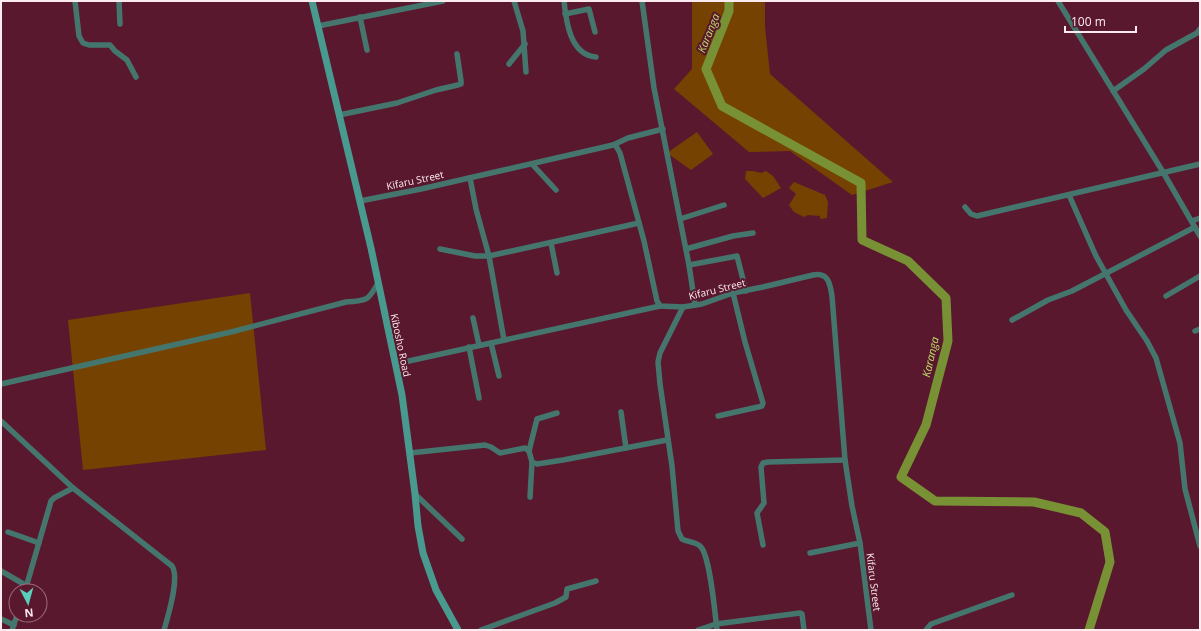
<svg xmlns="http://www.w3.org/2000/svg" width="1201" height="631" font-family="'Open Sans',sans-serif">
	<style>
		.green { fill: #764201 }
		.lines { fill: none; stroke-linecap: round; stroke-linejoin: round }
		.river { stroke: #789135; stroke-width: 9 }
		.minor { stroke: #45766e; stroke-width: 5.5 }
		.secondary { stroke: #489a8e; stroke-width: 7 }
		.labels { text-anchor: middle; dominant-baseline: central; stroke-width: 4; stroke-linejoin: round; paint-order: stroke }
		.street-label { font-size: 10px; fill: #fdebef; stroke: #5a182f }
		.water-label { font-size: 11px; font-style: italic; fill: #bcde66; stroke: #5a182f }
	</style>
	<rect width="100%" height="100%" fill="#5a182f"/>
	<g class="green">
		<polygon points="692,1 765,1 765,27 770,74 893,182 852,195 790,151 749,152 674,89 692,69"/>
		<polygon points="697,132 713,154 691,170 667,153"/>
		<polygon points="746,171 753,171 761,173 766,171 773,176 781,188 763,198 745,179"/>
		<polygon points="794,182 825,195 828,202 827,218 820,219 820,216 808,215 804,217 794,212 789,205 796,194 789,188"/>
		<polygon points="250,293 266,450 83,470 68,320"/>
	</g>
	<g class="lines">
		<polyline class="river" points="729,1 729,11 706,69 722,106 861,183 862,240 908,261 946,298 948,341 926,425 901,477 935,501 1034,502 1081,513 1105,532 1110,562 1089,630"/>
		<g class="minor">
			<polyline points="75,1 79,36 83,43 89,45 110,45 115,51 127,60 136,77"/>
			<polyline points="119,1 120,24"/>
			<polyline points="514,1 523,31 526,72"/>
			<path d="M564,1c2,20 6,54 32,56"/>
			<polyline points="642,1 654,88 689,265 737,256 746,291"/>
			<polyline points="1058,1 1163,172 1200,236"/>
			<polyline points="565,14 589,9 595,32"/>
			<polyline points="360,17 367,50"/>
			<polyline points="318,26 443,1"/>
			<polyline points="509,64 525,44"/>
			<polyline points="1113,91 1144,69 1166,50 1197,33 1200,29"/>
			<polyline points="339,115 397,103 436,90 458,85 461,84 461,81 457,54"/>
			<polyline points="613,145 628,138 663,129"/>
			<polyline points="532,164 556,190"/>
			<polyline points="470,178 476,209 489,256 504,340"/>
			<polyline points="1069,195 1096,256 1126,310 1147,341 1156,358 1180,443 1185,489 1200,546"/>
			<path d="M360,201l61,-12 192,-44 3,1 4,7 24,88 13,60 3,5 23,1 19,-3 31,-11 30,-6 50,-12c15,-3 17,8 19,21l13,164 7,46 8,37 11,87"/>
			<polyline points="965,207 971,214 977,216 1200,164"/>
			<polyline points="680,219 724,205"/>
			<polyline points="1192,221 1200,218"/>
			<polyline points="551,243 557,273"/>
			<polyline points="440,249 475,256 489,256 639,223"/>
			<polyline points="686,249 733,236 753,233"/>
			<polyline points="689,265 695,305"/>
			<polyline points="1166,296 1200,276"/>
			<path d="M683,307l-23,46 -2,9 2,22 12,82 6,65 4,8c6,3 13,3 18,7 10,8 15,68 17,84"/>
			<polyline points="473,318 479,345"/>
			<polyline points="1012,320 1048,300 1072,291 1195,227"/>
			<polyline points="1195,331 1200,329"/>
			<polyline points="491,343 499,376"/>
			<polyline points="469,347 479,398"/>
			<polyline points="395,364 660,306"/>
			<path d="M1,384l230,-52 115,-30c20,-2 21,1 32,-19"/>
			<polyline points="621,412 626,448"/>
			<polyline points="718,416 758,407 762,406 763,403 745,342 733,293"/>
			<path d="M1,421l72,67 99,78c8,12 -4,50 -8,64"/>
			<polyline points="529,451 537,419 557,413"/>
			<polyline points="410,453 485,445 491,447 500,453 525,448 529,451 532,462 537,464 563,460 667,440"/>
			<polyline points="415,494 462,539"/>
			<polyline points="530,497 532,462"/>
			<polyline points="8,532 39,543"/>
			<polyline points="763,545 757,513 764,503 761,467 763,463 768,462 845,460"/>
			<polyline points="810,553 860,543"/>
			<polyline points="1,571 27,586"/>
			<polyline points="25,591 51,501 54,498 73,488"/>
			<polyline points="1,619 14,625"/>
			<polyline points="12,630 17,615"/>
			<polyline points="481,630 555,603 566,597 567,589 596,581"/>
			<polyline points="698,630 716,624 800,613 802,614 804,630"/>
			<polyline points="926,630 931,624 1012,595"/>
		</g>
		<polyline class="secondary" points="312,1 371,248 402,395 415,494 418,526 423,553 436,590 458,630"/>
	</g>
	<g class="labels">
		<g class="street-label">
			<text transform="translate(415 180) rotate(-12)">Kifaru Street</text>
			<text transform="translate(717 289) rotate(-14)">Kifaru Street</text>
			<text transform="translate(401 345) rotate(78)">Kibosho Road</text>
			<text transform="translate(874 582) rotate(83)">Kifaru Street</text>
		</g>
		<g class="water-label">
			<text transform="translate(708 33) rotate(-68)">Karanga</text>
			<text transform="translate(930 357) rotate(-77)">Karanga</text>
		</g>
	</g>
	<rect width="1201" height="631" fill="none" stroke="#fdebef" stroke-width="4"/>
	<g transform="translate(28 603) rotate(174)"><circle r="19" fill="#5a182f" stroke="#9b6c7c"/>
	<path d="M0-3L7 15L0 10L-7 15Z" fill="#5acebd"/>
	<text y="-6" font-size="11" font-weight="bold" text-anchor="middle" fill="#fdebef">N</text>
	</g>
	<path d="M1065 26v6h71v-6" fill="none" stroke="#fdebef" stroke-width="2"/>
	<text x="1071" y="26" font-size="12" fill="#fdebef" stroke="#5a182f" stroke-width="3" paint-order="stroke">100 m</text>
</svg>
